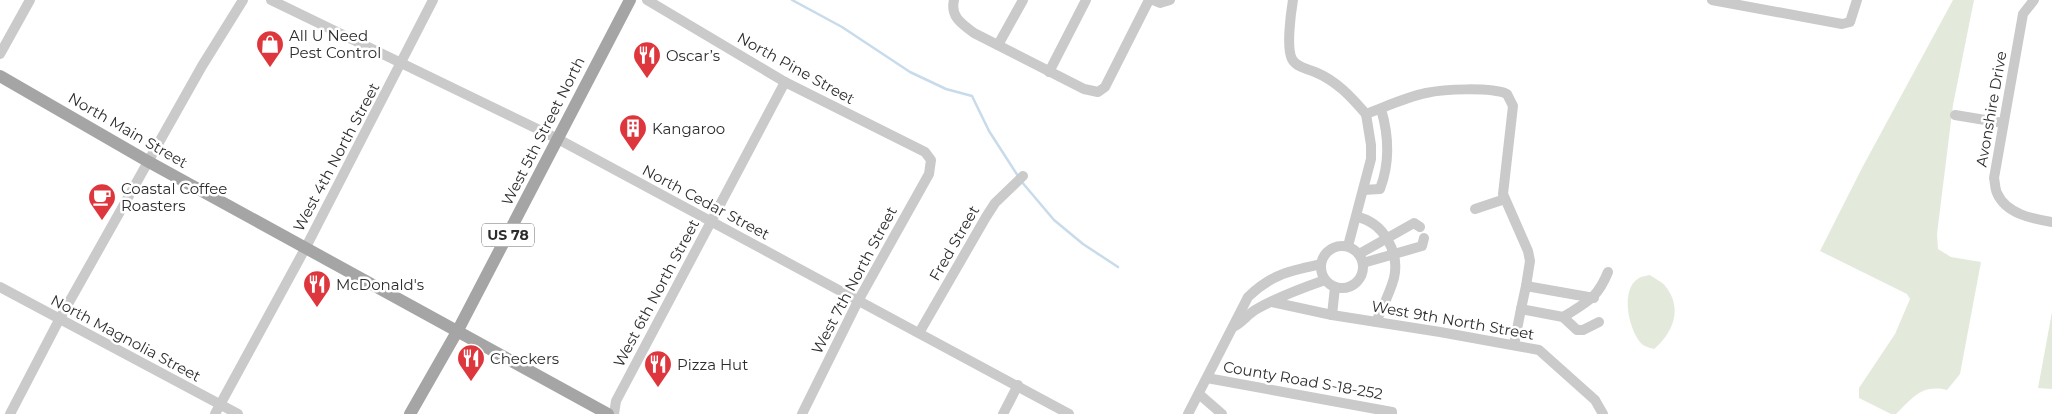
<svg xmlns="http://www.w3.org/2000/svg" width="2052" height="414" font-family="Montserrat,sans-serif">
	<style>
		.green { fill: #e3eadb }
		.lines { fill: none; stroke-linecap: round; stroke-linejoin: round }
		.stream { stroke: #c8dbea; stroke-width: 2.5 }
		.minor { stroke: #cacaca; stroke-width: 10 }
		.major { stroke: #a5a5a5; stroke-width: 12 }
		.labels { text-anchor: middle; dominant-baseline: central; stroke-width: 5; stroke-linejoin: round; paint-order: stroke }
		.shield { fill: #fff; stroke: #6c6c6c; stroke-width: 1 }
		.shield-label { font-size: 14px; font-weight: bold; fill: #2d2d2d }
		.poi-label { font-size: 15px; fill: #2d2d2d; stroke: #fff; text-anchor: start }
		.street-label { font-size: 15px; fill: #2d2d2d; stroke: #fff }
	</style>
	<rect width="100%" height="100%" fill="#fff"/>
	<g class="green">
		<path d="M1953,0h21l-21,105 -16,129 1,15 13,8 30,5 -21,112 -13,16c-26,-6 -34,8 -51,24h-5l-32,-16v-10l36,-54 15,-35 -3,-5 -87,-43 42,-83z"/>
		<path d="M1650,275c5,4 13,7 16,12 17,22 7,46 -12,62 -3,-1 -8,-2 -11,-4 -14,-12 -24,-56 -4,-67 3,-2 8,-2 11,-3z"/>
		<polygon points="2052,312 2052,389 2038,388"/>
	</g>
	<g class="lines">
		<g class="stream">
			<polyline points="792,0 842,27 910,72 946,89 972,96 989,131 1018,176"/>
			<polyline points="1021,181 1054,220 1083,244 1118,267"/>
		</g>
		<g class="minor">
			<polyline points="271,0 558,139 1069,414"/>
			<polyline points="647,0 785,82 925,152 931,160 929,174 858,301 802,414"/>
			<path d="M954,0c-4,17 8,24 20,33l110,56 14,3 7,-5 44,-87"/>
			<polyline points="1153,0 1160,3 1170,0"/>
			<path d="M1293,0c-2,12 -7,48 -1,59 4,8 15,10 23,13 22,9 36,25 51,42"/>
			<polyline points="1712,0 1842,24 1850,22 1857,0"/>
			<path d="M2034,0l-11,14 -29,164c1,4 1,11 3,15 9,21 36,26 55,29"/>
			<polyline points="998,45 1023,0"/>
			<polyline points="0,54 30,0"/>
			<polyline points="1049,72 1086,0"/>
			<polyline points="1955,115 2003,123"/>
			<path d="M1363,190l17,-1c10,-26 9,-53 1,-80"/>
			<polyline points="1475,209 1505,199"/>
			<path d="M1357,217c26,5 43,35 37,61 -4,15 -12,30 -18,44"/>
			<circle cx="1342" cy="267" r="21"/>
			<path d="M1348,246l23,-87v-14l-5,-31c19,-7 40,-17 60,-21 18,-4 65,-6 81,1l6,12 -10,88 25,57 2,10 -4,25"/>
			<polyline points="1359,254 1414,223 1420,227"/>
			<polyline points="1363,263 1422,246 1424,238"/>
			<polyline points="0,287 238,414"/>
			<polyline points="1272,302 1332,315 1440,332 1539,350 1595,400 1603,414"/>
			<polyline points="1521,309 1526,286 1594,298"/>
			<polyline points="1332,315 1335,287"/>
			<path d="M1563,317c24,-15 34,-18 45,-45"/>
			<path d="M1233,327c9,-4 14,-12 22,-17 22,-13 47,-22 70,-30"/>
			<polyline points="919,333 986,217 995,203 1023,176"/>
			<polyline points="1514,345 1521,309 1563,317 1577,330 1583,330 1599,322"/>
			<polyline points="1207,378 1392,412 1392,414"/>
			<polyline points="1199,394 1222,414"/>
			<polyline points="10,414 59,320 202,66 243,0"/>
			<polyline points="215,414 306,247 433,0"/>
			<polyline points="614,414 616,401 785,82"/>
			<polyline points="1003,414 1018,385"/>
			<path d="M1188,414l60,-117c24,-23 41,-26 73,-33"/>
		</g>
		<g class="major">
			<polyline points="0,76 149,162 608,414"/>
			<polyline points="410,414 458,330 630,0"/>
		</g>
	</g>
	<defs>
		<g id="shop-pin" transform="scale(1.4375)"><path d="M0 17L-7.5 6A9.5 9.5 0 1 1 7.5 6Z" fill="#de363d" stroke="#fff"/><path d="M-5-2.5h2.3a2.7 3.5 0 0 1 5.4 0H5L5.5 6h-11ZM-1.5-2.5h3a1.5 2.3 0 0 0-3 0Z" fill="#fff"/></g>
		<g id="restaurant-pin" transform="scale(1.4375)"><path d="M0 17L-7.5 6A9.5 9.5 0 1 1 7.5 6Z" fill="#de363d" stroke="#fff"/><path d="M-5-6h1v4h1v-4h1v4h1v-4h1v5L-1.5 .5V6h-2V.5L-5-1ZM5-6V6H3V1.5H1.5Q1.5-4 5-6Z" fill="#fff"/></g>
		<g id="building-pin" transform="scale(1.4375)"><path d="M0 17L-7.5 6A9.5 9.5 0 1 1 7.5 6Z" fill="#de363d" stroke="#fff"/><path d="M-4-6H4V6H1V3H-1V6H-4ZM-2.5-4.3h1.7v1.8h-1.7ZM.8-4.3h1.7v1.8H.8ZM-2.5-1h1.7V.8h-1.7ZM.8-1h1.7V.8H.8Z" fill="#fff"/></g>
		<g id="cafe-pin" transform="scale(1.4375)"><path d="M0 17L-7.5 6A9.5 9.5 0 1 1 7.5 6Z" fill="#de363d" stroke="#fff"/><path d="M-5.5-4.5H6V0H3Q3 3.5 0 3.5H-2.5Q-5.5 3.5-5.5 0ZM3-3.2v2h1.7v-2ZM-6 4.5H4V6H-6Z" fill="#fff"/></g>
	</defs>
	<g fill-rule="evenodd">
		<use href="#shop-pin" x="270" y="44"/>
		<use href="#restaurant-pin" x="647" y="55"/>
		<use href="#building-pin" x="633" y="128"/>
		<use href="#cafe-pin" x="102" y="197"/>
		<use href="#restaurant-pin" x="317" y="284"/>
		<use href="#restaurant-pin" x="471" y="358"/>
		<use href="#restaurant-pin" x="658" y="364"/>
	</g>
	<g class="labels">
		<rect class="shield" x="482" y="223.5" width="52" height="23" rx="4"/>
		<g class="shield-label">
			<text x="508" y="235">US 78</text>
		</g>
		<g class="poi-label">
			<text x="289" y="35">All U Need<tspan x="289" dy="17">Pest Control</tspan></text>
			<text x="666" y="55">Oscar’s</text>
			<text x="652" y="128">Kangaroo</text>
			<text x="121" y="188">Coastal Coffee<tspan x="121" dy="17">Roasters</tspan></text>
			<text x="336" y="284">McDonald's</text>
			<text x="490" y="358">Checkers</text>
			<text x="677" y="364">Pizza Hut</text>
		</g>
		<g class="street-label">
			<text transform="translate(796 68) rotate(29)">North Pine Street</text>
			<text transform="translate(1991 109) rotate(-80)">Avonshire Drive</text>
			<text transform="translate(128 130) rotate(30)">North Main Street</text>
			<text transform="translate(543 131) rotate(-63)">West 5th Street North</text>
			<text transform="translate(336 157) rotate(-62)">West 4th North Street</text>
			<text transform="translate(706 202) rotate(28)">North Cedar Street</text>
			<text transform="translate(954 243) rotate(-60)">Fred Street</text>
			<text transform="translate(854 280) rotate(-62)">West 7th North Street</text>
			<text transform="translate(656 293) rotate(-62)">West 6th North Street</text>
			<text transform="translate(1453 320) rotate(10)">West 9th North Street</text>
			<text transform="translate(126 338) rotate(28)">North Magnolia Street</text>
			<text transform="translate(1303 380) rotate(10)">County Road S-18-252</text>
		</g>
	</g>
</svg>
